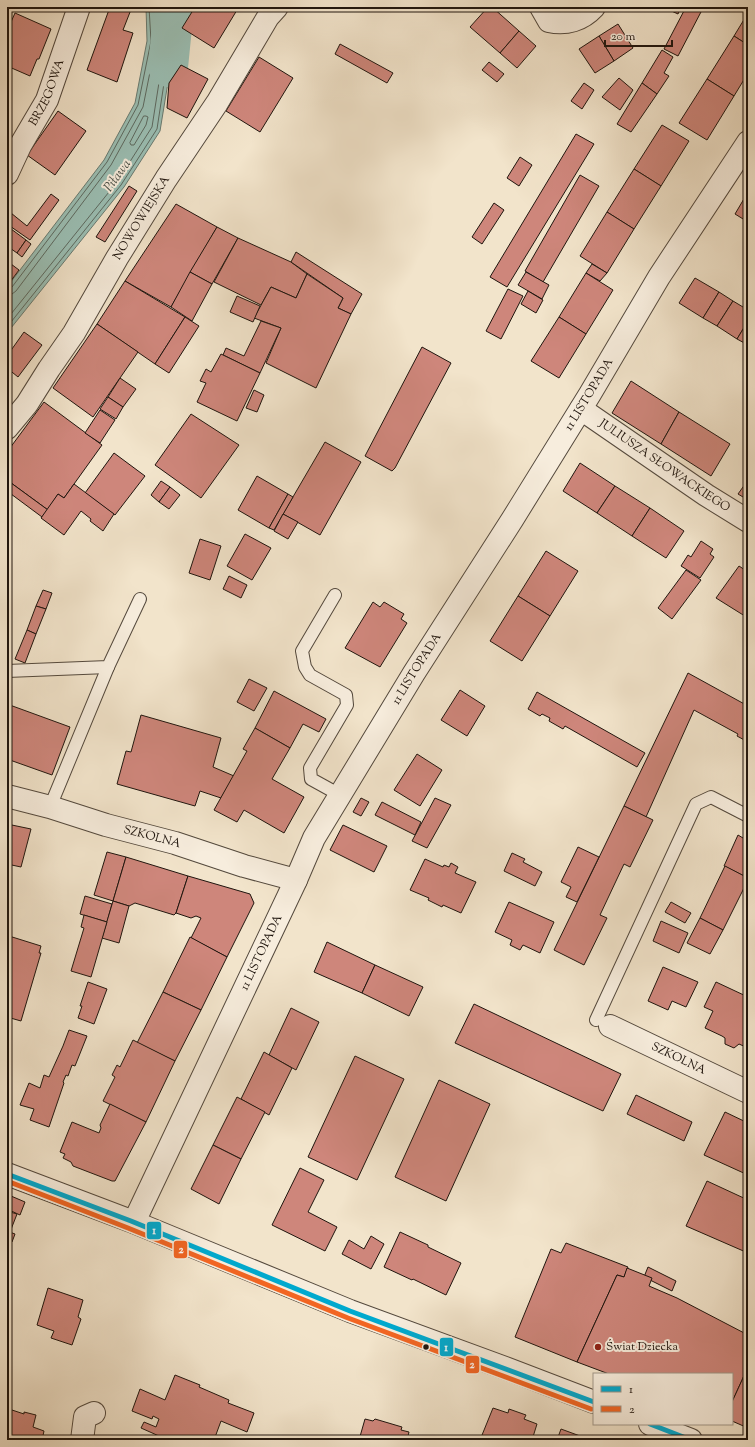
<svg xmlns="http://www.w3.org/2000/svg" width="755" height="1447" font-family="'Sorts Mill Goudy',serif">
	<style>
		.water { fill: #9bbfb4; stroke: #697b72 }
		.lines { fill: none; stroke-linecap: round; stroke-linejoin: round }
		.shore { stroke: #5d6a61; stroke-width: 1 }
		.river { stroke: #9bbfb4; stroke-width: 40 }
		.building { fill: #ce867b; stroke: #1f150e }
		.service-casing { stroke: #54493d; stroke-width: 14 }
		.minor-casing { stroke: #54493d; stroke-width: 24 }
		.tertiary-casing { stroke: #54493d; stroke-width: 24 }
		.service { stroke: #f7eddd; stroke-width: 12 }
		.minor { stroke: #f7eddd; stroke-width: 22 }
		.tertiary { stroke: #f7eddd; stroke-width: 22 }
		.bus-1-casing { stroke: #f7eddd; stroke-width: 8 }
		.bus-2-casing { stroke: #f7eddd; stroke-width: 8 }
		.bus-1 { stroke: #00a9ce; stroke-width: 5 }
		.bus-2 { stroke: #f26522; stroke-width: 5 }
		.bus-dot { fill: #1f150e; stroke: #f7eddd; stroke-width: 1.5 }
		.poi-dot { fill: #8f2418; stroke: #f7eddd; stroke-width: 1.5 }
		.labels { text-anchor: middle; dominant-baseline: central; stroke-width: 4; stroke-linejoin: round; paint-order: stroke }
		.street-label { font-size: 12px; fill: #1f150e; stroke: #f7eddd }
		.poi-label { font-size: 12px; fill: #1f150e; stroke: #f7eddd; text-anchor: start }
		.water-label { font-size: 13px; font-style: italic; fill: #4a5048; stroke: #f7eddd }
		.line-badge { stroke: #f7eddd; stroke-width: 1.5 }
		.badge-label { font-size: 11px; text-anchor: middle; font-weight: bold; fill: #fff }
	</style>
	<rect width="100%" height="100%" fill="#f2e4cb"/>
	<filter id="stains"><feTurbulence type="fractalNoise" baseFrequency=".005" numOctaves="4"/><feColorMatrix values="0 0 0 0 .2 0 0 0 0 .09 0 0 0 0 .02 0 0 0 .5 -.17"/></filter>
	<radialGradient id="worn" r=".72"><stop offset=".6" stop-color="#630" stop-opacity="0"/><stop offset="1" stop-color="#630" stop-opacity=".3"/></radialGradient>
	<polygon class="water" points="146,7 174,7 172,58 160,131 124,187 7,333 7,287 104,160 135,103 147,41"/>
	<g class="lines">
		<g class="shore">
			<polygon points="144,116 146,116 148,117 146,125 134,145 131,145 130,143"/>
			<polyline points="7,289 12,287 107,162 138,105 151,41 149,7"/>
			<polyline points="7,294 12,294 16,291 111,165 143,107 156,42 155,7"/>
			<polyline points="7,319 117,182 152,127 163,57 165,7"/>
			<polyline points="7,327 121,185 157,129 168,57 170,7"/>
		</g>
		<polyline class="river" points="168,67 174,7"/>
	</g>
	<g class="building">
		<polygon points="110,7 132,7 123,30 133,33 117,82 87,70"/>
		<polygon points="195,7 231,7 237,10 214,48 182,28"/>
		<polygon points="488,7 492,7 519,31 500,53 470,27"/>
		<polygon points="663,7 681,7 678,14"/>
		<polygon points="686,7 696,7 702,10 678,56 664,49"/>
		<polygon points="15,13 51,29 39,59 37,59 30,76 7,66 7,31"/>
		<polygon points="748,13 748,45 734,36"/>
		<polygon points="618,24 633,48 614,61 599,36"/>
		<polygon points="519,31 536,46 517,68 500,53"/>
		<polygon points="599,36 614,61 595,73 579,49"/>
		<polygon points="734,36 748,45 748,73 734,96 707,79"/>
		<polygon points="340,44 393,73 387,83 335,54"/>
		<polygon points="662,50 673,57 664,73 669,76 657,94 642,83"/>
		<polygon points="259,57 293,78 260,132 226,111"/>
		<polygon points="489,62 504,74 497,82 482,70"/>
		<polygon points="181,65 208,79 187,118 167,108 169,83"/>
		<polygon points="619,78 633,90 620,110 602,97"/>
		<polygon points="707,79 734,96 707,140 679,123"/>
		<polygon points="584,83 594,90 582,109 571,101"/>
		<polygon points="642,83 657,94 631,132 617,124"/>
		<polygon points="58,111 86,131 55,175 27,155"/>
		<polygon points="662,125 689,141 661,186 634,169"/>
		<polygon points="576,134 594,144 507,287 490,277"/>
		<polygon points="520,157 532,165 519,186 507,178"/>
		<polygon points="634,169 661,186 634,229 607,212"/>
		<polygon points="580,175 599,186 543,282 525,271"/>
		<polygon points="129,186 137,191 105,242 96,237"/>
		<polygon points="748,192 748,222 735,214"/>
		<polygon points="51,194 59,200 30,240 7,224 7,218 11,213 27,226"/>
		<polygon points="494,203 504,210 482,244 472,237"/>
		<polygon points="176,204 217,227 171,307 125,281"/>
		<polygon points="607,212 634,229 607,273 580,256"/>
		<polygon points="7,226 26,240 17,253 7,246"/>
		<polygon points="217,227 238,238 212,284 190,272"/>
		<polygon points="238,238 291,262 307,274 296,298 271,287 261,305 214,282"/>
		<polygon points="26,240 31,244 22,257 17,253"/>
		<polygon points="296,252 362,294 351,314 338,308 343,298 291,262"/>
		<polygon points="7,261 19,270 7,286"/>
		<polygon points="592,264 607,273 600,281 586,273"/>
		<polygon points="190,272 212,284 192,321 171,307"/>
		<polygon points="526,272 549,285 542,299 518,285"/>
		<polygon points="586,273 613,290 586,334 559,317"/>
		<polygon points="307,274 343,298 338,308 351,314 316,388 266,363 281,328 254,318 271,287 296,298"/>
		<polygon points="695,278 719,292 703,318 679,303"/>
		<polygon points="125,281 185,317 155,364 97,324"/>
		<polygon points="508,289 523,296 501,339 486,331"/>
		<polygon points="528,291 543,300 536,313 521,304"/>
		<polygon points="719,292 733,301 717,326 703,318"/>
		<polygon points="237,296 260,306 253,322 230,312"/>
		<polygon points="733,301 748,310 748,321 737,339 717,326"/>
		<polygon points="185,317 199,326 169,373 155,364"/>
		<polygon points="559,317 586,334 559,378 531,361"/>
		<polygon points="261,321 281,328 260,373 223,355 226,348 244,356"/>
		<polygon points="748,321 748,345 737,339"/>
		<polygon points="97,324 138,352 93,417 53,388"/>
		<polygon points="24,332 42,345 18,377 7,368 7,356"/>
		<polygon points="422,347 451,363 395,468 392,471 365,456"/>
		<polygon points="221,354 260,373 237,421 197,402 206,383 200,381 206,369 211,372"/>
		<polygon points="120,378 136,389 123,407 108,397"/>
		<polygon points="631,381 679,412 661,444 612,413"/>
		<polygon points="254,390 264,395 257,412 246,408"/>
		<polygon points="108,397 123,407 116,419 100,409"/>
		<polygon points="44,402 102,445 64,498 58,494 48,510 7,480 7,452"/>
		<polygon points="100,410 115,420 100,443 85,433"/>
		<polygon points="679,412 730,444 711,476 661,444"/>
		<polygon points="191,414 239,445 201,498 155,465"/>
		<polygon points="325,442 361,462 320,535 283,514"/>
		<polygon points="114,453 145,476 115,515 85,493"/>
		<polygon points="580,463 615,486 597,513 563,491"/>
		<polygon points="257,476 288,494 269,528 238,510"/>
		<polygon points="7,480 48,510 42,517 7,491"/>
		<polygon points="748,480 748,500 738,494"/>
		<polygon points="161,481 170,487 159,502 151,495"/>
		<polygon points="74,484 114,514 103,531 90,521 91,519 81,511 64,535 41,518 58,494 64,498"/>
		<polygon points="615,486 650,508 632,536 597,513"/>
		<polygon points="170,487 180,495 169,509 159,502"/>
		<polygon points="288,494 293,497 274,530 269,528"/>
		<polygon points="650,508 684,531 666,558 632,536"/>
		<polygon points="283,514 298,522 288,539 274,531"/>
		<polygon points="245,534 271,548 252,580 227,566"/>
		<polygon points="200,539 221,546 210,580 189,573"/>
		<polygon points="701,541 713,549 710,554 714,557 700,578 681,566 688,555 691,557"/>
		<polygon points="546,551 578,571 550,616 518,596"/>
		<polygon points="739,566 748,572 748,618 716,598"/>
		<polygon points="686,570 701,580 672,619 658,608"/>
		<polygon points="229,576 247,585 241,598 223,589"/>
		<polygon points="43,590 52,593 46,609 36,606"/>
		<polygon points="518,596 550,616 522,661 490,641"/>
		<polygon points="373,602 380,607 384,602 404,614 401,619 407,623 380,667 345,648"/>
		<polygon points="36,606 46,609 36,634 27,630"/>
		<polygon points="27,630 36,634 25,663 15,659"/>
		<polygon points="688,673 748,706 748,742 737,736 738,734 694,710 646,817 624,806"/>
		<polygon points="249,679 267,688 254,711 237,702"/>
		<polygon points="460,690 485,706 467,736 441,720"/>
		<polygon points="274,691 326,719 319,732 303,724 290,748 255,728"/>
		<polygon points="537,692 645,753 637,767 565,726 563,729 549,721 550,718 542,714 540,716 528,709"/>
		<polygon points="7,704 70,727 52,775 7,759"/>
		<polygon points="141,715 221,738 213,767 234,776 221,798 200,791 195,806 117,784 126,751 131,752"/>
		<polygon points="255,728 290,748 272,779 304,797 284,833 244,810 237,822 214,810 247,751 243,749"/>
		<polygon points="417,754 442,770 420,806 394,790"/>
		<polygon points="361,798 369,802 361,816 353,812"/>
		<polygon points="435,798 451,805 427,848 412,841"/>
		<polygon points="382,802 421,822 415,835 375,815"/>
		<polygon points="624,806 653,820 630,867 624,864 600,915 607,918 584,965 554,950"/>
		<polygon points="7,824 31,829 21,867 7,864"/>
		<polygon points="343,825 387,846 374,872 330,850"/>
		<polygon points="738,835 748,841 748,878 724,866"/>
		<polygon points="578,847 599,857 577,902 566,897 571,887 561,882"/>
		<polygon points="107,852 126,857 113,901 94,895"/>
		<polygon points="512,853 525,859 523,862 542,872 535,886 504,871"/>
		<polygon points="126,857 188,876 176,913 174,915 135,903 129,906 113,901"/>
		<polygon points="425,859 443,867 444,865 449,867 451,863 458,867 455,873 476,882 461,913 443,905 442,907 428,900 429,898 410,890"/>
		<polygon points="725,866 748,878 748,880 723,930 700,918"/>
		<polygon points="188,876 250,894 254,903 227,957 191,938 201,918 196,916 191,918 176,913"/>
		<polygon points="85,896 112,904 107,922 80,914"/>
		<polygon points="113,901 129,906 119,943 102,938"/>
		<polygon points="509,902 554,922 540,953 523,945 520,950 510,945 512,940 495,932"/>
		<polygon points="671,902 691,913 685,923 665,912"/>
		<polygon points="84,915 107,922 91,977 71,971 84,928 81,927"/>
		<polygon points="700,918 723,930 710,954 687,943"/>
		<polygon points="661,921 688,933 679,953 653,941"/>
		<polygon points="9,936 41,946 39,953 41,953 21,1021 7,1017 7,942"/>
		<polygon points="190,937 227,957 201,1010 163,992"/>
		<polygon points="327,942 375,965 362,993 314,972"/>
		<polygon points="375,965 423,987 409,1016 362,993"/>
		<polygon points="663,967 698,982 686,1007 672,1001 668,1010 648,1001"/>
		<polygon points="88,982 107,989 94,1024 78,1018 82,1006 80,1006"/>
		<polygon points="716,982 748,997 748,1048 739,1044 734,1048 725,1044 725,1038 722,1036 705,1028 713,1011 704,1007"/>
		<polygon points="163,992 201,1010 175,1061 137,1043"/>
		<polygon points="474,1004 621,1074 603,1111 455,1043"/>
		<polygon points="291,1008 319,1022 296,1070 269,1055"/>
		<polygon points="69,1030 87,1036 75,1066 72,1065 68,1076 66,1075 63,1082 64,1083 49,1127 30,1120 34,1109 20,1105 29,1083 40,1088 44,1075 49,1077 63,1046"/>
		<polygon points="133,1040 175,1061 146,1122 103,1101 115,1077 112,1075 117,1065 120,1067"/>
		<polygon points="264,1052 292,1068 269,1115 241,1099"/>
		<polygon points="355,1056 404,1079 357,1180 308,1157"/>
		<polygon points="439,1080 490,1104 446,1201 395,1177"/>
		<polygon points="636,1095 692,1122 684,1141 627,1114"/>
		<polygon points="237,1097 265,1112 241,1159 213,1145"/>
		<polygon points="110,1104 146,1122 115,1181 112,1181 73,1166 71,1162 63,1158 65,1154 60,1152 72,1122 99,1133 101,1128 100,1125"/>
		<polygon points="725,1112 748,1123 748,1185 744,1183 748,1175 704,1155"/>
		<polygon points="213,1145 241,1159 219,1204 191,1189"/>
		<polygon points="300,1168 324,1180 308,1212 337,1227 325,1251 272,1225"/>
		<polygon points="707,1181 748,1200 748,1253 686,1226"/>
		<polygon points="11,1196 25,1202 20,1215 7,1209"/>
		<polygon points="7,1211 17,1214 10,1232 7,1231"/>
		<polygon points="7,1231 15,1234 12,1242 7,1240"/>
		<polygon points="400,1232 428,1245 428,1247 461,1263 446,1295 413,1279 412,1280 384,1267"/>
		<polygon points="371,1236 384,1244 371,1269 342,1254 349,1240 364,1249"/>
		<polygon points="566,1243 628,1267 624,1277 617,1275 577,1362 515,1337 551,1249 561,1253"/>
		<polygon points="648,1267 676,1281 672,1291 644,1277"/>
		<polygon points="627,1268 652,1278 649,1286 677,1298 748,1335 748,1367 732,1402 732,1374 609,1374 577,1362 617,1275 624,1277"/>
		<polygon points="48,1288 83,1300 78,1317 81,1319 72,1345 51,1338 54,1331 37,1325"/>
		<polygon points="748,1367 748,1428 732,1421 732,1402"/>
		<polygon points="175,1375 200,1385 199,1387 229,1400 228,1403 254,1413 247,1432 221,1421 214,1440 174,1440 169,1438 168,1440 141,1428 144,1422 156,1427 159,1419 153,1416 152,1419 132,1411 140,1389 165,1400"/>
		<polygon points="493,1408 508,1413 509,1409 526,1415 524,1419 537,1424 532,1440 480,1440"/>
		<polygon points="9,1409 24,1414 24,1412 36,1415 33,1427 44,1431 42,1440 7,1440 7,1415"/>
		<polygon points="365,1419 373,1421 375,1419 402,1427 401,1430 409,1432 407,1440 359,1440"/>
		<polygon points="561,1429 591,1440 557,1440"/>
	</g>
	<g class="lines">
		<g class="service-casing">
			<g id="service">
				<polyline points="335,595 302,651 305,667 310,675 346,695 347,705 310,768 311,779 340,795"/>
				<polyline points="7,671 108,667 140,599"/>
				<polyline points="50,807 108,667"/>
				<polyline points="596,1020 696,804 711,797 748,816"/>
			</g>
		</g>
		<g class="minor-casing">
			<g id="minor">
				<path d="M541,7l8,14c17,4 33,-1 45,-14"/>
				<path id="s1" d="M7,174l13,-28 27,-46 32,-93"/>
				<path id="s2" d="M581,409l125,86 42,26"/>
				<path id="s3" d="M7,428l20,-24 22,-35 25,-36 43,-75 49,-79 51,-76 51,-86 9,-10"/>
				<path id="s4" d="M7,796l43,11 56,18 69,18 69,23 52,14"/>
				<path id="s5" d="M610,1026l138,66"/>
				<path id="s6" d="M134,1222l162,-342 18,-42 100,-165 98,-153 78,-126 69,-117 89,-135"/>
				<polyline points="82,1440 85,1417 94,1413"/>
			</g>
		</g>
		<g class="tertiary-casing">
			<g id="tertiary">
				<polyline points="7,1174 131,1221 350,1311 508,1369 594,1402"/>
				<polyline points="650,1424 691,1440"/>
			</g>
		</g>
		<use href="#service" class="service"/>
		<use href="#minor" class="minor"/>
		<use href="#tertiary" class="tertiary"/>
		<g class="bus-1-casing">
			<g id="bus-1">
				<polyline points="7,1174 131,1221 350,1311 594,1402"/>
				<polyline points="650,1424 691,1440"/>
			</g>
		</g>
		<g class="bus-2-casing">
			<polyline id="bus-2" points="7,1181 128,1228 348,1318 591,1409"/>
		</g>
		<use href="#bus-1" class="bus-1"/>
		<use href="#bus-2" class="bus-2"/>
	</g>
	<circle class="bus-dot" cx="426" cy="1347" r="3.5"/>
	<circle class="poi-dot" cx="598" cy="1347" r="4"/>
	<g class="labels">
		<g class="street-label">
			<text stroke="none"><textPath href="#s1" startOffset="91">BRZEGOWA</textPath></text>
			<text stroke="none"><textPath href="#s3" startOffset="250">NOWOWIEJSKA</textPath></text>
			<text stroke="none"><textPath href="#s6" startOffset="946">11 LISTOPADA</textPath></text>
			<text stroke="none"><textPath href="#s2" startOffset="101">JULIUSZA SŁOWACKIEGO</textPath></text>
			<text stroke="none"><textPath href="#s6" startOffset="622">11 LISTOPADA</textPath></text>
			<text stroke="none"><textPath href="#s4" startOffset="151">SZKOLNA</textPath></text>
			<text stroke="none"><textPath href="#s6" startOffset="298">11 LISTOPADA</textPath></text>
			<text stroke="none"><textPath href="#s5" startOffset="76">SZKOLNA</textPath></text>
		</g>
		<g class="poi-label">
			<text x="606" y="1347">Świat Dziecka</text>
		</g>
		<g class="water-label">
			<text transform="translate(118 176) rotate(-54)">Piława</text>
		</g>
	</g>
	<g class="line-badge">
		<rect x="146" y="1221" width="16" height="19" rx="4" fill="#00a9ce"/>
		<rect x="173" y="1240" width="15" height="19" rx="4" fill="#f26522"/>
		<rect x="439" y="1337" width="15" height="20" rx="4" fill="#00a9ce"/>
		<rect x="465" y="1355" width="15" height="19" rx="4" fill="#f26522"/>
	</g>
	<g class="badge-label">
		<text x="154" y="1234">1</text>
		<text x="181" y="1253">2</text>
		<text x="446" y="1351">1</text>
		<text x="472" y="1368">2</text>
	</g>
	<rect width="755" height="1447" fill="none" stroke="#f2e4cb" stroke-width="24"/>
	<rect x="8" y="8" width="739" height="1431" fill="none" stroke="#1f150e" stroke-width="2"/>
	<rect x="12" y="12" width="731" height="1423" fill="none" stroke="#1f150e"/>
	<rect x="593" y="1373" width="140" height="52" fill="#f7eddd" stroke="#a1978a"/>
	<rect x="601" y="1386" width="20" height="6" fill="#00a9ce" stroke="#a1978a"/>
	<text x="629" y="1393" font-size="12" fill="#1f150e">1</text>
	<rect x="601" y="1406" width="20" height="6" fill="#f26522" stroke="#a1978a"/>
	<text x="629" y="1413" font-size="12" fill="#1f150e">2</text>
	<path d="M605 40v6h67v-6" fill="none" stroke="#1f150e" stroke-width="2"/>
	<text x="611" y="40" font-size="12" fill="#1f150e" stroke="#f7eddd" stroke-width="3" paint-order="stroke">20 m</text>
	<rect width="100%" height="100%" filter="url(#stains)"/>
	<rect width="100%" height="100%" fill="url(#worn)"/>
</svg>
